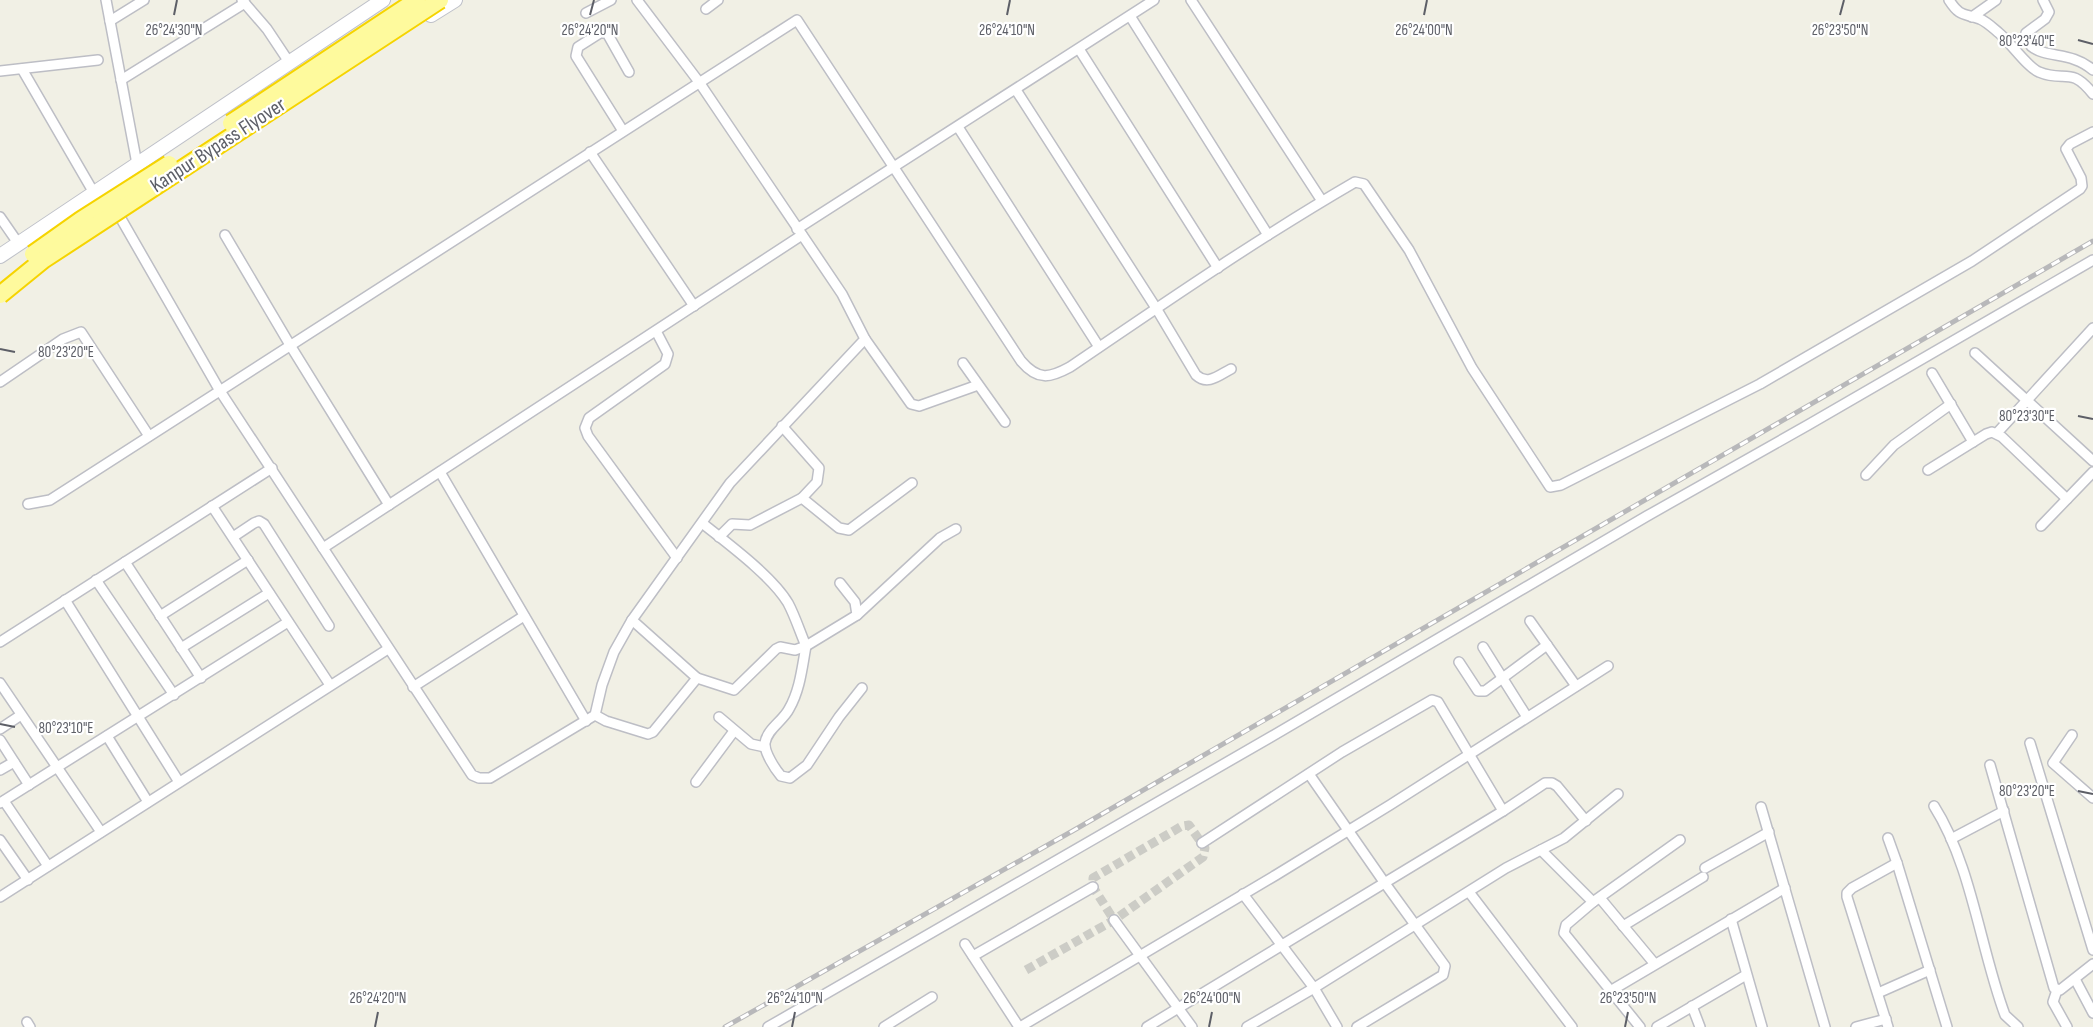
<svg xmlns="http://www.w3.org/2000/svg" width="2093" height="1027" font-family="'Sofia Sans Condensed',sans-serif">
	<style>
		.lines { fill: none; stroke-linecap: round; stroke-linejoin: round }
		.minor-tunnel { stroke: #ccccc6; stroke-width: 9; stroke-dasharray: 9 4.5; stroke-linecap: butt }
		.minor-casing { stroke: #bdbec5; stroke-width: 12 }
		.secondary-casing { stroke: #bfc1c9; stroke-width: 16 }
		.minor { stroke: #fff; stroke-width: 9 }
		.secondary { stroke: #fff; stroke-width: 14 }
		.rail-casing { stroke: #b8b8ba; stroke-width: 5 }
		.rail { stroke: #fff; stroke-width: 3; stroke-dasharray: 9; stroke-linecap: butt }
		.trunk-bridge-casing { stroke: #f6d400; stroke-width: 20; stroke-linecap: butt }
		.trunk-bridge { stroke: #fefa9d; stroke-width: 16 }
		.ticks { fill: none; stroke: #5d5f67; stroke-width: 2 }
		.labels { text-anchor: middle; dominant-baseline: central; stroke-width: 4.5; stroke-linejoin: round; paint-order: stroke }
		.street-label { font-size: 21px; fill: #5d5f67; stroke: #fff }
		.ticks-label { font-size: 15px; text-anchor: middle; fill: #5d5f67; stroke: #fff; stroke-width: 4.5; stroke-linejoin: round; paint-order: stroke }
	</style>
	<rect width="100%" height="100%" fill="#f1f0e5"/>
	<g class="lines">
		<polyline class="minor-tunnel" points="1026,970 1114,920 1203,857 1205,848 1189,825 1182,826 1093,878 1093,887 1114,920"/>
		<g class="minor-casing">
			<g id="minor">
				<polyline points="106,0 137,164"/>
				<polyline points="242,0 267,29 289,62"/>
				<polyline points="1191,0 1322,201"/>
				<path d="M1949,0c11,17 14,13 31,19 7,3 13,9 19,14 11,9 29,35 40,39 26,11 31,-7 54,22"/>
				<path d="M2043,0l6,12 -4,7 -19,14 5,13c16,13 40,5 62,24"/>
				<polyline points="706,9 718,0"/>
				<polyline points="586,13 611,0"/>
				<polyline points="1130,16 1268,235"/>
				<polyline points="1972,17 1996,0"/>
				<polyline points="110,21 144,0"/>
				<polyline points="1079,49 1218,268"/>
				<polyline points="22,69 94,193"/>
				<polyline points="0,71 98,60"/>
				<polyline points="121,80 245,3"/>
				<path d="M1016,90l140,218 40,67c12,11 23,0 35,-6"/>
				<polyline points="958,127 1099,347"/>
				<polyline points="623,131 576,56 578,47 600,33 607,33 629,72"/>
				<polyline points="590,152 694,306"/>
				<polyline points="116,210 220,391 472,775 479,778 490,778 595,715 602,685 614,652 632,620 730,483 865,339 842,294 699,82 637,0"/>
				<polyline points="0,217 18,243"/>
				<polyline points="797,229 1154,0"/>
				<polyline points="225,235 290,345 389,505"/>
				<polyline points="656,331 668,354 665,364 589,418 585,428 588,436 677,558"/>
				<polyline points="865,339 911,404 919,406 978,385"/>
				<polyline points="1975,353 2093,461"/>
				<polyline points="963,363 1005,422"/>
				<polyline points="1932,373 1973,442"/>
				<polyline points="0,382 63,339 81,332 149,436"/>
				<polyline points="782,426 819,468 817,482 802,498"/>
				<polyline points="1997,433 2093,328"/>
				<polyline points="1928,470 1986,434 1992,432 2002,437 2067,499"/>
				<polyline points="440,472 586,721"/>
				<polyline points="1866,475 1894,445 1951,404"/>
				<path d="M28,504l22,-4 747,-480 224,341c17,20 29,17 49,6 94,-64 187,-128 285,-185l9,2 45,66 63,118 78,119 11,-2 199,-101 212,-123 108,-72 2,-3 -1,-8 -15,-29 4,-5 23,-12"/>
				<polyline points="212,506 330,685"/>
				<path d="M702,523c25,20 70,53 86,80 7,13 12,29 18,43l51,-31 -2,-13 -15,-19"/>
				<polyline points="2041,526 2093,472"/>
				<polyline points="233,537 254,523 259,521 264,524 329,626"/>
				<polyline points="719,537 732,524 750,525 802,498 839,528 849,530 912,483"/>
				<polyline points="323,548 802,235"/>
				<polyline points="125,562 201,678"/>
				<polyline points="96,580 174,695"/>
				<polyline points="65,600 179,782"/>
				<polyline points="857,615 940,538 956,529"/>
				<polyline points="160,616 248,560"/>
				<polyline points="1530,621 1576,686"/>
				<polyline points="0,642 272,468"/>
				<path d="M806,646c-4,22 -6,44 -17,63 -6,12 -22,20 -24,34 -1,9 10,26 16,33l9,2 17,-13 32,-48 23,-29"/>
				<polyline points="1483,647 1527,717"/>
				<polyline points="181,648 269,593"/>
				<polyline points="1459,662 1478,691 1485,691 1547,645"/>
				<polyline points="697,678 734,690 776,649 780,647 795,650 806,646"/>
				<polyline points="0,683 101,832"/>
				<polyline points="413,687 524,616"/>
				<polyline points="595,715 606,721 648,734 653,732 697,678 632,620"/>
				<polyline points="719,717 751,744 765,747"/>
				<polyline points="0,729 21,715"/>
				<polyline points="2072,735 2053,763 2093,798"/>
				<polyline points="107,736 148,802"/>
				<polyline points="0,740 29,785"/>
				<polyline points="2030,743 2093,950"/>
				<polyline points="1990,765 2054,988 2060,990 2093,964"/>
				<polyline points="0,770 14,762"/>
				<polyline points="1309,774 1384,882 1445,966 1443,975 1357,1027"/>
				<polyline points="696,782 734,731"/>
				<polyline points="4,801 48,866"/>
				<polyline points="0,803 288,622"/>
				<path d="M1934,806c38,60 46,142 71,209l13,12"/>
				<polyline points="1761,807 1825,1027"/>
				<polyline points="1888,838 1897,863 1947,1027"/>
				<polyline points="1951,839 2004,811"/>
				<polyline points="0,840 28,880"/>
				<polyline points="1202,843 1342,752 1432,700 1438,702 1503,811"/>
				<polyline points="1541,850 1593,902"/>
				<polyline points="1705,868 1769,832"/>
				<polyline points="1469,892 1572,1027"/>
				<polyline points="1243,894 1314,988 1337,1027"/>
				<polyline points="0,897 388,649"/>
				<polyline points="1600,898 1654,963"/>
				<polyline points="1731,919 1762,1027"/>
				<polyline points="1114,920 1192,1027"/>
				<polyline points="1623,926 1703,877"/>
				<polyline points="965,944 1019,1027"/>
				<polyline points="973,956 1093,887"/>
				<polyline points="2075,979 2093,1013"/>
				<polyline points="1612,990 1785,888"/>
				<polyline points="2057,990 2053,1002 2067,1027"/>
				<polyline points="1878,993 1930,970"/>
				<polyline points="1692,1006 1700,1027"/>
				<polyline points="27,1022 30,1027"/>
				<polyline points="768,1027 1269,738 1647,516 1808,425 2093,260"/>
				<polyline points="884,1027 932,997"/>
				<polyline points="1020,1027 1276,875 1390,805 1608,666"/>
				<polyline points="1147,1027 1503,811 1545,783 1552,783 1557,786 1586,821"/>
				<polyline points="1247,1027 1314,988 1506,868 1564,838 1618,794"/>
				<polyline points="1640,1027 1564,933 1566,925 1593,902 1680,840"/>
				<polyline points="1657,1027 1746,975"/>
				<polyline points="1856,1027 1886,1019"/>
				<polyline points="1888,1027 1847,897 1847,893 1852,888 1897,863"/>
			</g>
		</g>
		<g class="secondary-casing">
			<g id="secondary">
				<polyline points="431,15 455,0"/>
				<polyline points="0,256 383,0"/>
			</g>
		</g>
		<use href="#minor" class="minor"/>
		<use href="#secondary" class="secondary"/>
		<g class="rail-casing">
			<polyline id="rail" points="725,1027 1076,829 2093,241"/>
		</g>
		<use href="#rail" class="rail"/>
		<g class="trunk-bridge-casing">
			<g id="trunk-bridge">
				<polyline points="231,123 417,0"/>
				<polyline points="33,254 81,220 169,164"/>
				<polyline points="0,295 43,260 440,0"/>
			</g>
		</g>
		<use href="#trunk-bridge" class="trunk-bridge"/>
	</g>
	<path class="ticks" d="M174,15l3,-15M590,15l4,-15M1007,15l3,-15M1424,15l3,-15M1840,15l4,-15M2078,40l15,4M0,349l15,3M2078,416l15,3M0,724l15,3M2078,791l15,3M375,1027l3,-15M792,1027l3,-15M1209,1027l3,-15M1625,1027l3,-15"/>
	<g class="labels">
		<g class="street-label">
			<text transform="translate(218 145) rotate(-33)">Kanpur Bypass Flyover</text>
		</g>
	</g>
	<g class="ticks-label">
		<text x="174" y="35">26°24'30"N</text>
		<text x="590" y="35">26°24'20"N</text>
		<text x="1007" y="35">26°24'10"N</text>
		<text x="1424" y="35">26°24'00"N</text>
		<text x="1840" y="35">26°23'50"N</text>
		<text x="2027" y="46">80°23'40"E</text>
		<text x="66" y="357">80°23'20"E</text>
		<text x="2027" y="421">80°23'30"E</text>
		<text x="66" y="733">80°23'10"E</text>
		<text x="2027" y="796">80°23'20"E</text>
		<text x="378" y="1003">26°24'20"N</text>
		<text x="795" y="1003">26°24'10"N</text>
		<text x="1212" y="1003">26°24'00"N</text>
		<text x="1628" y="1003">26°23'50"N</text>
	</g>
</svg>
